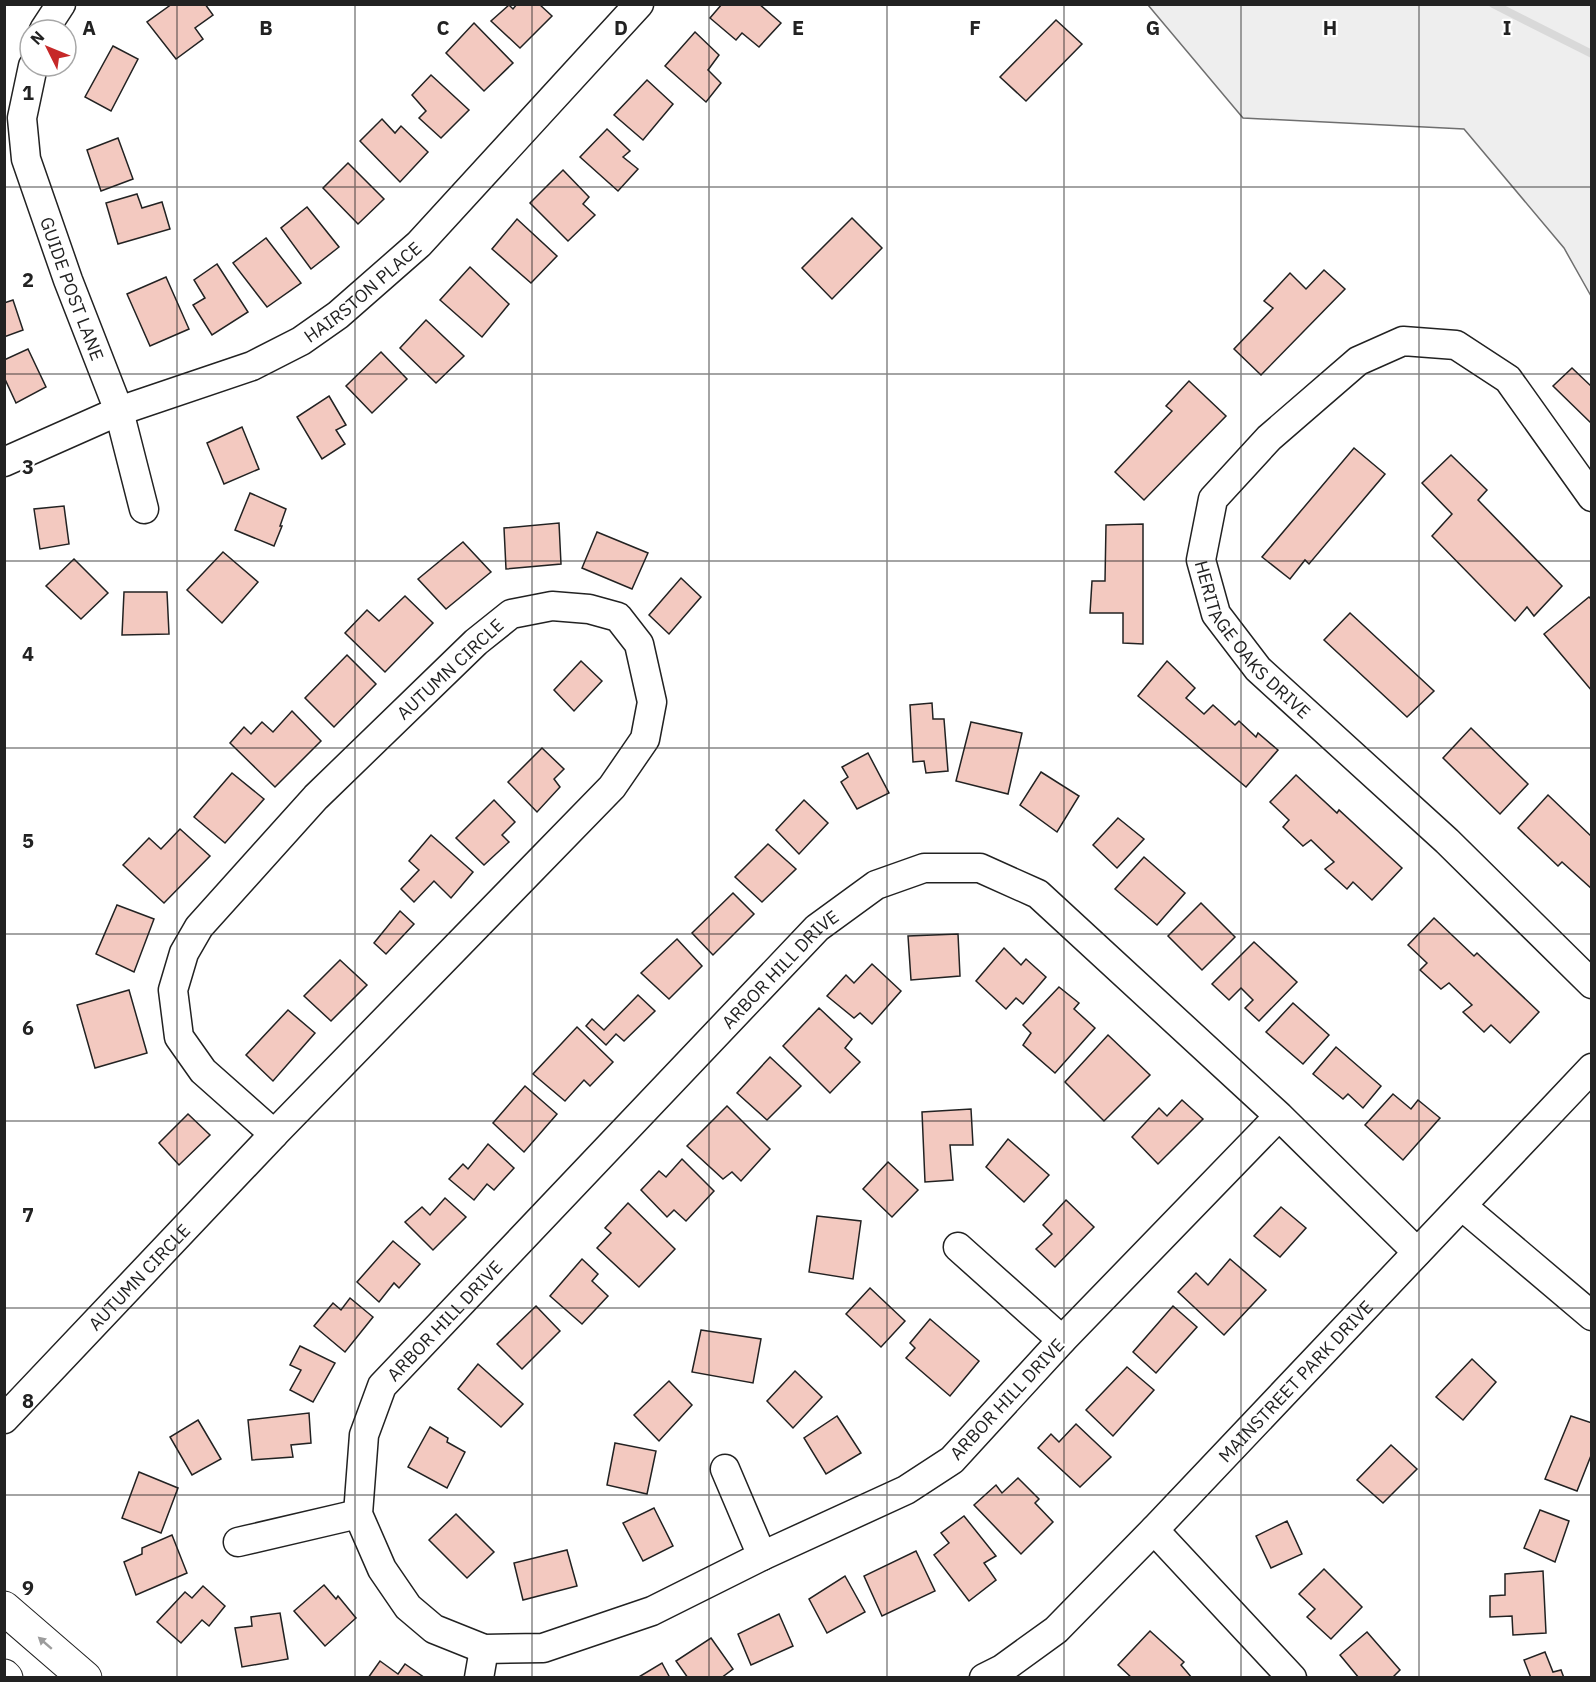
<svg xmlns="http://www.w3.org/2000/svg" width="1596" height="1682" font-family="'IBM Plex Sans',sans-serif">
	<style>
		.green { fill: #eee; stroke: #6f6f6f; stroke-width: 1.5 }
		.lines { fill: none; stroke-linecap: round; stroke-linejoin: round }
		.stream { stroke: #d9d9d9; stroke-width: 8 }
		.building { fill: #f3c9c0; stroke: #222; stroke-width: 1.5 }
		.minor-casing { stroke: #222; stroke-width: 31 }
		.major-casing { stroke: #222; stroke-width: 35 }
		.minor { stroke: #fff; stroke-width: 28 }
		.major { stroke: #fff; stroke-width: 33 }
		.oneway { fill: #9c9c9c }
		.grid { fill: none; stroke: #222; stroke-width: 1.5; stroke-opacity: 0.55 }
		.labels { text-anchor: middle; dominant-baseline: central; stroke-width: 4.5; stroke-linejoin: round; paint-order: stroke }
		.street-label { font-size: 18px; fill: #222; stroke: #fff }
		.grid-label { font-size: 20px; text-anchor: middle; font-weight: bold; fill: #222; stroke: #fff; stroke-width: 4.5; stroke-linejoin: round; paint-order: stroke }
	</style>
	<rect width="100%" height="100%" fill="#fff"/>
	<polygon class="green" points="1148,5 1591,5 1591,296 1564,248 1464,129 1243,118"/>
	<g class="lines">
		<polyline class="stream" points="1493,4 1592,54"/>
	</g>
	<g class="building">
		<polygon points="172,4 205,4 213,15 195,28 203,39 176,59 147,22"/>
		<polygon points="517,4 539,4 552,16 520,48 491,21 509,5 513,9"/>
		<polygon points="722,4 759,4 781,23 759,47 742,33 736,40 710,18"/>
		<polygon points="1056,20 1082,44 1026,101 1000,77"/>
		<polygon points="474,23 513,63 484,91 446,53"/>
		<polygon points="695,32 719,55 708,70 721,83 706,102 665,66"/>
		<polygon points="113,46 138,59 111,111 85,97"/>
		<polygon points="431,75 469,110 441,138 419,118 426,111 412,95"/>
		<polygon points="647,80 673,104 643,140 614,115"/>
		<polygon points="382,119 395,133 401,126 428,152 400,182 360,141"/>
		<polygon points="607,129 630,151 623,157 638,169 618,191 580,157"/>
		<polygon points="118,138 133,179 101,191 87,150"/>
		<polygon points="348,163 384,199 358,224 323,188"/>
		<polygon points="563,170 589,197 583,204 595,215 568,241 530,203"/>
		<polygon points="137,194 142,208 162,202 170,229 118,244 106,203"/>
		<polygon points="307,207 339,247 311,269 281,228"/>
		<polygon points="852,218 882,248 832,299 802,268"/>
		<polygon points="517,219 557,256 531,283 492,249"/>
		<polygon points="266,238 301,283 267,307 233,263"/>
		<polygon points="217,264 248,312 212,335 193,305 205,298 194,280"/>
		<polygon points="470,267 509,304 482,337 440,300"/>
		<polygon points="1324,270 1345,289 1261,375 1234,349 1273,308 1264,301 1290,273 1306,289"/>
		<polygon points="166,277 189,329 150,346 127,294"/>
		<polygon points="13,300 23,330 4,337 4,303"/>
		<polygon points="426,320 464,356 436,383 400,348"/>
		<polygon points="28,349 46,387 16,403 4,377 4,360"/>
		<polygon points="381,352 407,379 372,413 346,386"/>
		<polygon points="1572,368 1592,387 1592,424 1553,386"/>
		<polygon points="1189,381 1226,416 1144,500 1115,472 1172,411 1166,406"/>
		<polygon points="329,396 346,425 336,430 345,444 322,459 297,417"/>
		<polygon points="242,427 259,469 224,484 207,443"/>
		<polygon points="1354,448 1385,474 1309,564 1305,560 1290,579 1262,557"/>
		<polygon points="1451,455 1487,490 1478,500 1562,586 1534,616 1527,607 1515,621 1432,536 1452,514 1422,483"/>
		<polygon points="250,493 286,509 280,526 282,526 274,546 235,530"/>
		<polygon points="64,506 69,544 40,549 34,509"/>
		<polygon points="559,523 561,564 506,569 504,528"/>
		<polygon points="1143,524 1143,644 1123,643 1123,613 1090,613 1092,581 1105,581 1106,525"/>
		<polygon points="597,532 648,553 632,589 582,568"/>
		<polygon points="463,542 491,572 446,609 418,579"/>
		<polygon points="223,552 258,582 222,623 187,590"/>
		<polygon points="74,559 108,593 81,619 46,586"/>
		<polygon points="681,578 701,597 669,634 649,615"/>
		<polygon points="124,592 167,592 169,634 122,635"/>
		<polygon points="405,596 433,623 385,672 345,633 367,610 379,621"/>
		<polygon points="1589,597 1592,600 1592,691 1544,634"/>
		<polygon points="1350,613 1434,691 1407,717 1324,640"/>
		<polygon points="347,655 376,684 334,727 305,698"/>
		<polygon points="581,661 602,681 574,711 554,690"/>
		<polygon points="1167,661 1195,688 1186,698 1204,714 1213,705 1235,725 1239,721 1256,737 1258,733 1278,750 1246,787 1138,696"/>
		<polygon points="932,703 933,719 944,719 948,771 926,773 924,761 913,762 910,705"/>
		<polygon points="292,711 321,741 275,787 230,743 244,727 251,734 262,722 273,732"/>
		<polygon points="971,722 1022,733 1008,794 956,781"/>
		<polygon points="1471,728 1528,784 1500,814 1443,758"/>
		<polygon points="542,748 564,769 554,779 560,787 537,812 508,782"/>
		<polygon points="868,753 889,793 857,809 841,782 848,777 842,767"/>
		<polygon points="1041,772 1079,796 1057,832 1020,805"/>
		<polygon points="232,773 264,799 225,843 194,817"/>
		<polygon points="1296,775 1337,813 1339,810 1402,868 1372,900 1353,882 1347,889 1325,869 1334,862 1311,840 1303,846 1283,827 1289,820 1270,802"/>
		<polygon points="1548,795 1592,837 1592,889 1562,862 1558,866 1518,828"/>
		<polygon points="494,800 515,822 502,835 509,842 484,865 456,838"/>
		<polygon points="804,800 828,823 799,854 776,830"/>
		<polygon points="1118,818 1144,839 1117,868 1093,845"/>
		<polygon points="180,829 210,856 164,903 123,865 149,838 161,849"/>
		<polygon points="431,835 473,872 451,898 434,881 414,902 401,889 419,870 409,861"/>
		<polygon points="768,844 796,869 762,902 735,877"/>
		<polygon points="1144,857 1185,893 1157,925 1115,889"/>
		<polygon points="733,893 754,914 713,955 692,933"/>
		<polygon points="1201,903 1235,937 1202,970 1168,936"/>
		<polygon points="117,905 154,919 134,972 96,954"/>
		<polygon points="400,911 414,924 386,954 374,943"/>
		<polygon points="1434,918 1474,956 1477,953 1539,1012 1510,1043 1491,1025 1484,1032 1463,1012 1472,1005 1449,983 1441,989 1420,970 1427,963 1408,945"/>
		<polygon points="958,934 960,976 911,980 908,936"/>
		<polygon points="677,939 702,966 669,999 641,973"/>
		<polygon points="1254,942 1297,982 1259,1021 1245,1008 1253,1000 1241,988 1229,1000 1212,984"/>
		<polygon points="1004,948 1021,965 1026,959 1046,977 1023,1004 1016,998 1006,1009 976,981"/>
		<polygon points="340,960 367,985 331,1021 304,996"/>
		<polygon points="872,964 901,991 872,1024 860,1013 854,1018 827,996 846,975 854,983"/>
		<polygon points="1059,987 1079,1003 1074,1009 1095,1028 1055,1073 1023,1045 1031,1033 1023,1025"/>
		<polygon points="129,990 147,1053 95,1068 77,1005"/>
		<polygon points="638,995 655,1011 624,1041 616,1034 606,1045 586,1026 592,1019 604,1030"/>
		<polygon points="1293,1003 1329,1035 1303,1064 1266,1032"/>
		<polygon points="819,1008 852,1039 845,1048 860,1062 830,1093 783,1046"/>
		<polygon points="288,1010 315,1033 273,1081 246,1055"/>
		<polygon points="577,1027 613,1062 590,1086 584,1080 565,1101 533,1074"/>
		<polygon points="1108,1035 1150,1075 1104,1121 1065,1082"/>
		<polygon points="1336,1047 1381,1086 1363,1108 1348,1094 1343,1099 1313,1074"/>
		<polygon points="770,1057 801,1086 767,1120 737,1093"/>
		<polygon points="525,1086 557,1114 524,1152 493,1123"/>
		<polygon points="1393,1094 1411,1109 1418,1100 1440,1118 1403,1160 1365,1125"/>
		<polygon points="1182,1100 1203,1119 1158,1164 1132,1137 1159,1108 1167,1116"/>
		<polygon points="727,1106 770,1149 741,1181 732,1172 723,1179 687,1146"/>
		<polygon points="971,1109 973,1145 950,1145 953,1180 925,1182 922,1112"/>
		<polygon points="188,1114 210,1135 179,1165 159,1143"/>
		<polygon points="1008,1139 1049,1175 1024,1202 986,1167"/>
		<polygon points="488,1144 514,1168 494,1190 487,1184 474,1200 449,1179 463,1164 468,1169"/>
		<polygon points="682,1159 714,1191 686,1221 674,1210 667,1217 641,1190 659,1171 666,1177"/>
		<polygon points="888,1162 918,1190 892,1217 863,1189"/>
		<polygon points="445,1198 466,1217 433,1250 405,1222 422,1207 430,1215"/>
		<polygon points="1066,1200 1094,1227 1055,1267 1036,1249 1052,1234 1043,1225"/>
		<polygon points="628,1203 675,1249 639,1287 597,1248 611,1233 605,1228"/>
		<polygon points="1281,1207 1306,1228 1280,1257 1254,1236"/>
		<polygon points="817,1216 861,1221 853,1279 809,1272"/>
		<polygon points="393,1241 420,1264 399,1288 394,1283 379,1302 357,1282"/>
		<polygon points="582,1259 598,1274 592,1281 608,1296 582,1324 550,1296"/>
		<polygon points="1230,1259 1266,1290 1224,1335 1178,1292 1196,1273 1208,1285"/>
		<polygon points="870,1288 905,1321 881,1347 846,1314"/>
		<polygon points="350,1298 373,1317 345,1352 314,1326 333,1303 341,1310"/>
		<polygon points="536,1306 560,1331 522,1369 497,1344"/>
		<polygon points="1173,1306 1197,1327 1156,1373 1133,1352"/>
		<polygon points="930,1319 979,1361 950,1396 906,1358 915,1348 910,1343"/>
		<polygon points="701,1330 761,1339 753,1383 692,1372"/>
		<polygon points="300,1346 335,1363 313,1402 290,1390 301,1370 290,1365"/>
		<polygon points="1472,1359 1496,1382 1463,1420 1436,1397"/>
		<polygon points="478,1364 523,1404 501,1427 458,1389"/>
		<polygon points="1127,1367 1154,1390 1113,1436 1086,1410"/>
		<polygon points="795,1371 822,1397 793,1428 767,1401"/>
		<polygon points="669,1381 692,1405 659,1441 634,1415"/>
		<polygon points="309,1413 311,1443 291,1445 293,1457 252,1460 248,1420"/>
		<polygon points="837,1416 861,1453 826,1474 804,1438"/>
		<polygon points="1571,1416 1592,1423 1592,1453 1577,1491 1545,1479"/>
		<polygon points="198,1420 221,1459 192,1475 170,1437"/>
		<polygon points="1076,1424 1111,1457 1080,1487 1038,1448 1051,1434 1059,1442"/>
		<polygon points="430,1427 448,1438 447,1442 465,1452 447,1488 408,1467"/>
		<polygon points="615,1443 656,1451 647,1494 607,1485"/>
		<polygon points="1391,1445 1417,1469 1383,1503 1357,1480"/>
		<polygon points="139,1472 178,1488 161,1533 122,1518"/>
		<polygon points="1018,1478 1039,1499 1035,1503 1053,1522 1021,1554 974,1505 996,1485 1002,1493"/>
		<polygon points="654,1508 673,1546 643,1561 623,1523"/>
		<polygon points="1540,1510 1569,1521 1555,1562 1524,1548"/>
		<polygon points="456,1514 494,1552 467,1578 429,1540"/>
		<polygon points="964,1516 996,1556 984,1563 996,1580 969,1601 934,1555 949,1543 941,1533"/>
		<polygon points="1287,1521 1302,1554 1271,1568 1256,1536"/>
		<polygon points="172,1535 187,1573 136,1595 124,1562 142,1554 142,1548"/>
		<polygon points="567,1550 577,1586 523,1600 514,1563"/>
		<polygon points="916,1551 935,1591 882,1616 864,1576"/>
		<polygon points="1324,1569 1362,1607 1331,1639 1307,1617 1315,1609 1299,1594"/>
		<polygon points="1543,1571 1546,1633 1513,1635 1512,1616 1490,1617 1490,1596 1505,1595 1505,1574"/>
		<polygon points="845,1576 865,1612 827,1633 809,1599"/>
		<polygon points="324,1585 336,1599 338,1596 356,1618 325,1646 294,1611"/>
		<polygon points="203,1586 225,1606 209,1626 202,1620 181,1643 157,1622 185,1592 192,1598"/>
		<polygon points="280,1613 288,1659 242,1667 235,1628 252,1626 251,1617"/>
		<polygon points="779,1614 793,1646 751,1665 738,1634"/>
		<polygon points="1150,1631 1184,1662 1181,1665 1192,1678 1132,1678 1118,1665"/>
		<polygon points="1367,1632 1400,1670 1392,1678 1359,1678 1340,1655"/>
		<polygon points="711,1638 733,1669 721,1678 688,1678 676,1661"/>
		<polygon points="1545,1652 1553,1672 1561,1670 1564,1678 1531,1678 1524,1660"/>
		<polygon points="380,1661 398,1674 405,1664 425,1678 368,1678"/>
		<polygon points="662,1663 670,1678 637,1678"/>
	</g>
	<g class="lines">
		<g class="minor-casing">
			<g id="minor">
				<polyline points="44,30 61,4"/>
				<path id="s1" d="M33,66l-11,52 4,41 42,121 51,131 25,98"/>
				<path id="s2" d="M4,462l115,-51 133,-45 49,-25 37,-26 81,-71 220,-240"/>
				<path id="s3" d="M1592,497l-84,-118 -52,-34 -53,-4 -45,20 -89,77 -56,61 -12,61 15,54 42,55 189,172 145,143"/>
				<polygon points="552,606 589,609 618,617 639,644 652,702 645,739 612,787 274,1134 203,1071 179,1037 173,990 184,953 199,927 316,797 476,642 511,614"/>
				<path id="s4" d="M1279,1116l-217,224 -110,120 -46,30 -144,66 -110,55 -109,37 -59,1 -50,-20 -26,-22 -26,-38 -24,-55 6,-79 18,-49 435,-458 59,-43 48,-17h56l58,26 241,222 138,136"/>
				<polyline points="1462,1206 1592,1316"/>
				<polyline points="958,1247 1062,1340"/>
				<path id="s5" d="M4,1419l270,-285"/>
				<polyline points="725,1469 762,1556"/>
				<polyline points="1154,1530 1292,1678"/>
				<polyline points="238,1542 358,1514"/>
				<polyline points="479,1678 484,1649"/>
				<path id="s6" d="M984,1678l18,-9 54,-39 98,-100 438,-462"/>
			</g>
		</g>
		<g class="major-casing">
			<g id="major">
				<polyline points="4,1608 85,1678"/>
				<polyline points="4,1676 6,1678"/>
			</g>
		</g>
		<use href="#minor" class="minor"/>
		<use href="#major" class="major"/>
	</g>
	<defs><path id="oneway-solid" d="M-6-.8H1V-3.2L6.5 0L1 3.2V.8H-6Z" transform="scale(1.5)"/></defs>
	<use class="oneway" href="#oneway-solid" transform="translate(45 1643) rotate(-139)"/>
	<path class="grid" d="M177,4v1674M355,4v1674M532,4v1674M709,4v1674M887,4v1674M1064,4v1674M1241,4v1674M1419,4v1674M4,187h1588M4,374h1588M4,561h1588M4,748h1588M4,934h1588M4,1121h1588M4,1308h1588M4,1495h1588"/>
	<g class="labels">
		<g class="street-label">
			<text stroke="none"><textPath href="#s1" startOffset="232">GUIDE POST LANE</textPath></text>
			<text stroke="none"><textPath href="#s2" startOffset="400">HAIRSTON PLACE</textPath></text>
			<text stroke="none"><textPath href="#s3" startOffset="669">HERITAGE OAKS DRIVE</textPath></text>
			<text transform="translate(450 669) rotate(-43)">AUTUMN CIRCLE</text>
			<text stroke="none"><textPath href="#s4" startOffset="1887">ARBOR HILL DRIVE</textPath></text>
			<text stroke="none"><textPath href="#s5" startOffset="196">AUTUMN CIRCLE</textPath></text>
			<text stroke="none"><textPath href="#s4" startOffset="1401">ARBOR HILL DRIVE</textPath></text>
			<text stroke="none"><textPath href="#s6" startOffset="432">MAINSTREET PARK DRIVE</textPath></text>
			<text transform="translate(1007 1399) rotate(-47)">ARBOR HILL DRIVE</text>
		</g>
	</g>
	<g class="grid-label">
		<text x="89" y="35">A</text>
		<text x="266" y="35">B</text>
		<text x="443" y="35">C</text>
		<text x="621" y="35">D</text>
		<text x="798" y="35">E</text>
		<text x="975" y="35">F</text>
		<text x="1153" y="35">G</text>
		<text x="1330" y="35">H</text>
		<text x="1507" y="35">I</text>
		<text x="28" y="100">1</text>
		<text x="28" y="287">2</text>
		<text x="28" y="474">3</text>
		<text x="28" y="661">4</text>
		<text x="28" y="848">5</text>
		<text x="28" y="1035">6</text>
		<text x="28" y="1222">7</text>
		<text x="28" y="1408">8</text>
		<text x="28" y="1595">9</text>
	</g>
	<rect width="1596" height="1682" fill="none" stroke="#222222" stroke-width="12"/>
	<g transform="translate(48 48) rotate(313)"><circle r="28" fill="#ffffff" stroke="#a7a7a7" stroke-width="1.5"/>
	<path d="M0-4.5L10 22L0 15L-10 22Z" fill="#c62828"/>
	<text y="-9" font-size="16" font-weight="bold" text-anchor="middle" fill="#222222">N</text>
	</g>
</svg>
